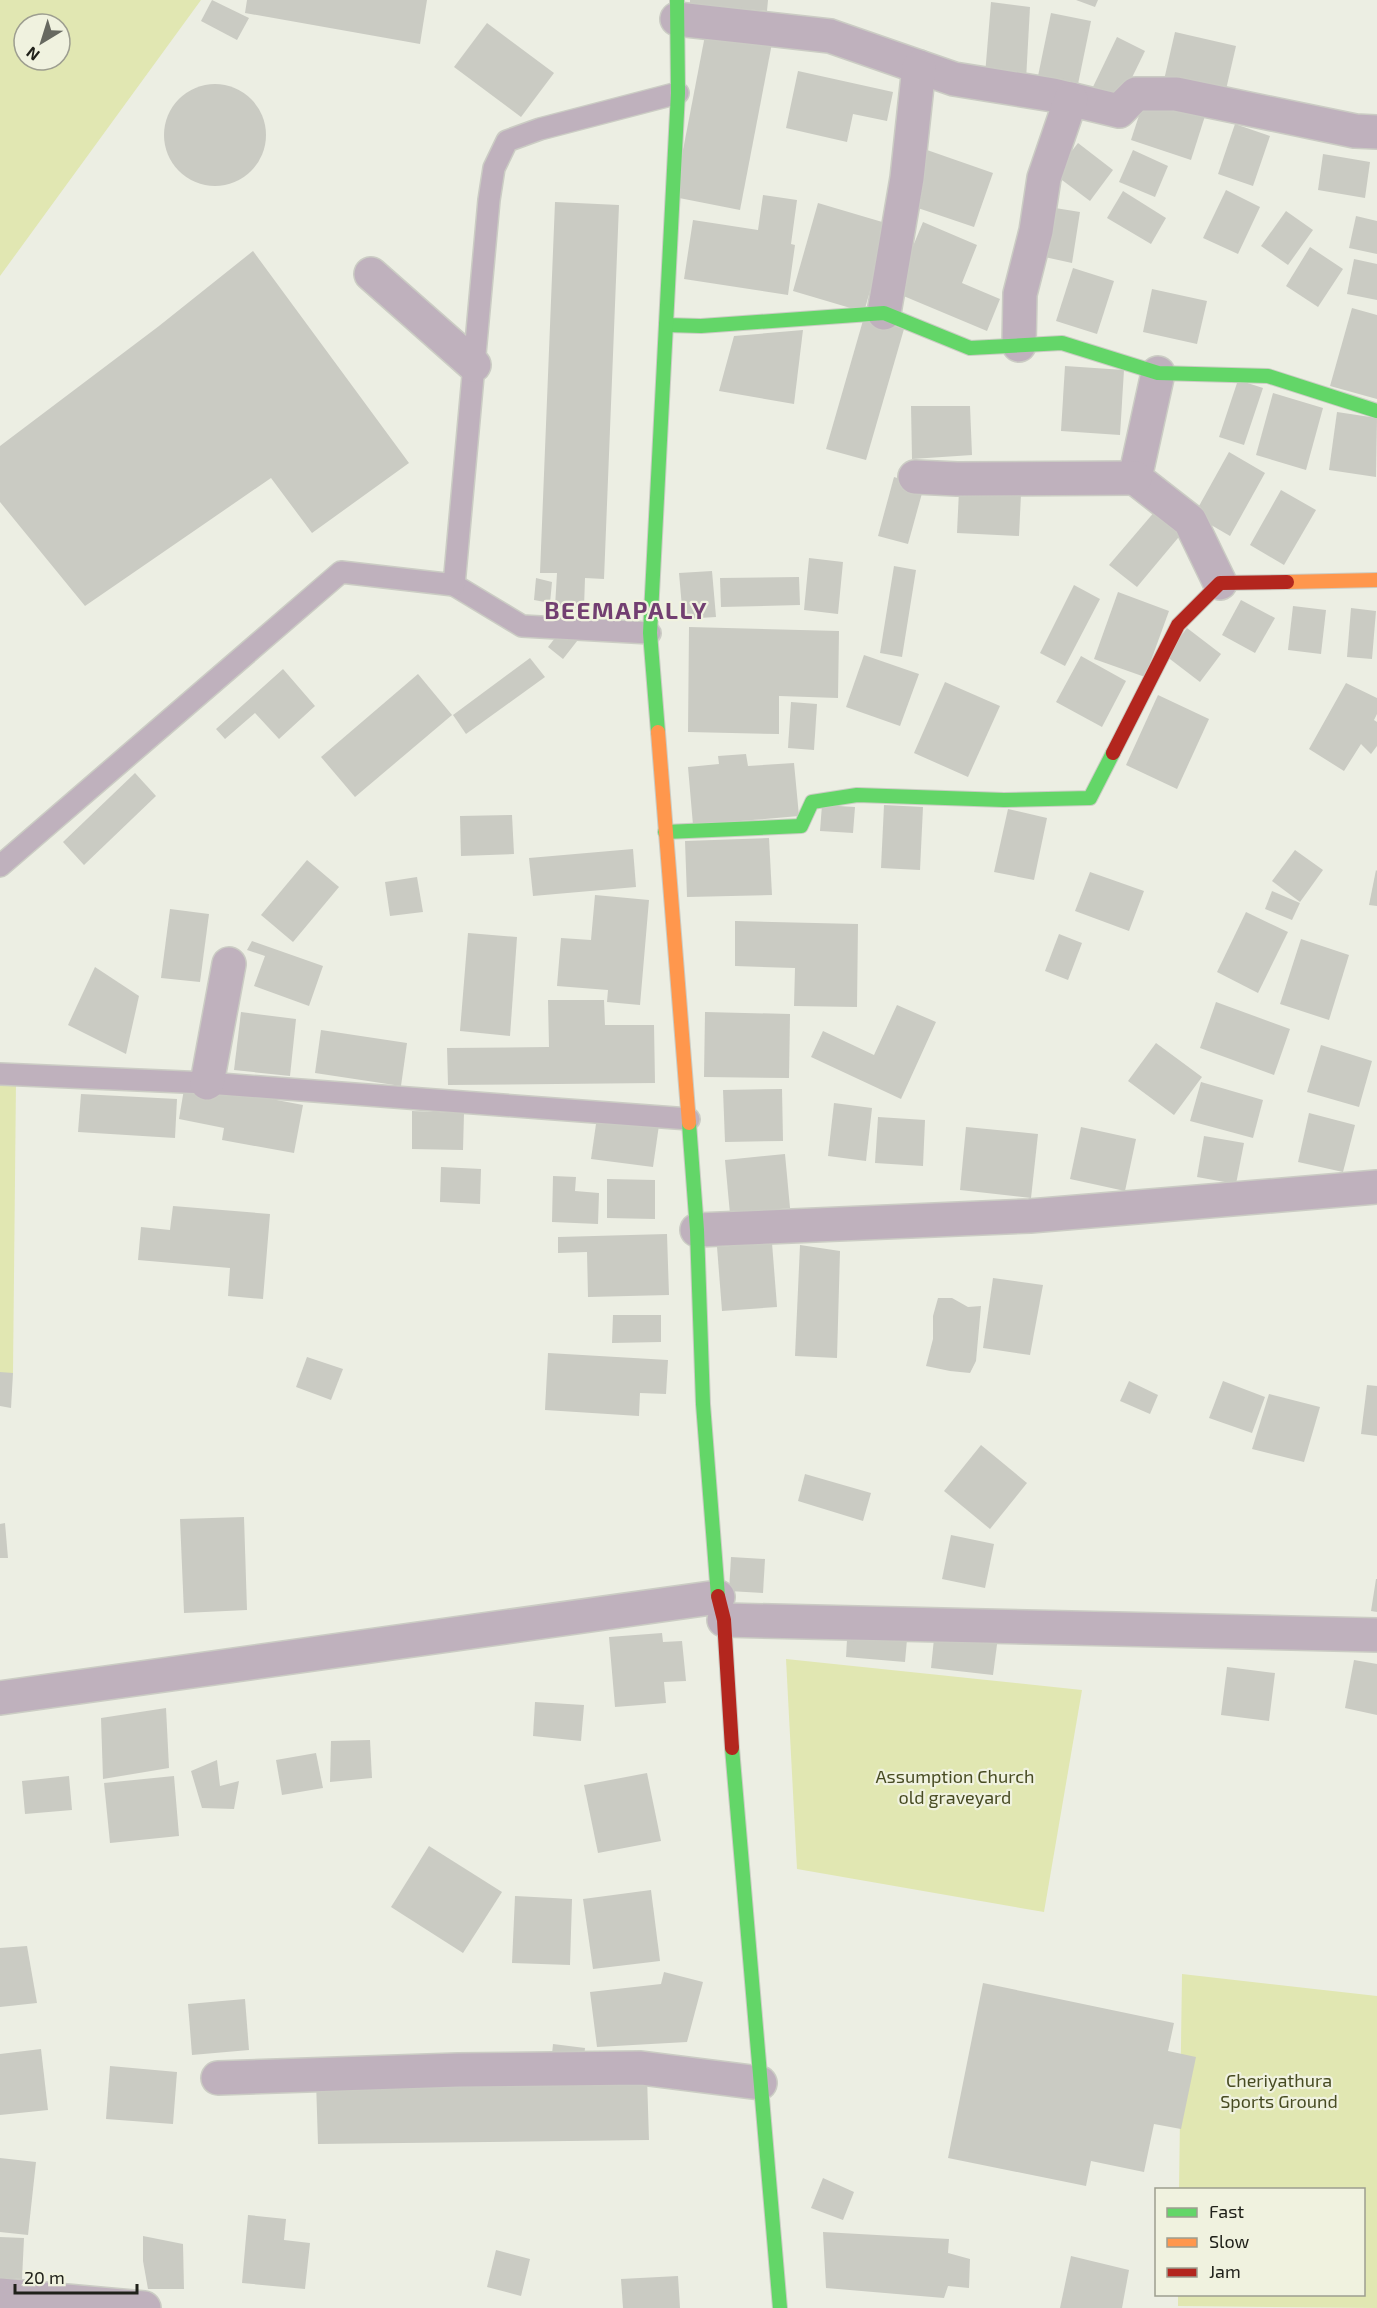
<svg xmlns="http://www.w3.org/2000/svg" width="1377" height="2308" font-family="'Exo 2',sans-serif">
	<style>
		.green { fill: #e1e7b2; fill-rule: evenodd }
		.building { fill: #cacbc3 }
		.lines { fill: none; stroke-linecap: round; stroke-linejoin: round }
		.lane-casing { stroke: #cbccc4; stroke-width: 24 }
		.street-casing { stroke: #cbccc4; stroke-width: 36 }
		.fast-casing { stroke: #cbccc4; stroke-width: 16 }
		.slow-casing { stroke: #cbccc4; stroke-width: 16 }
		.jam-casing { stroke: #cbccc4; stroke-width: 16 }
		.lane { stroke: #bfb1bd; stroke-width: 21 }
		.street { stroke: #bfb1bd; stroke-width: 33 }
		.fast { stroke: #63d668; stroke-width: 14 }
		.slow { stroke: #ff974d; stroke-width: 14 }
		.jam { stroke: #b3261e; stroke-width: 14 }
		.labels { text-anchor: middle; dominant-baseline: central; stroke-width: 4.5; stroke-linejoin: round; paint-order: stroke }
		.park-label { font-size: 18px; fill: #474b22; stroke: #f0f2df }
		.district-label { font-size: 24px; font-weight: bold; letter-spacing: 1.5px; fill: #723f71; stroke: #f0f2df }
	</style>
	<rect width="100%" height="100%" fill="#eceee3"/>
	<g class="green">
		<path d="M0,0h201l-201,276zM24,24h36v36h-36z"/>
		<polygon points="0,1080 16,1081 13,1373 0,1374"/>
		<polygon points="786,1659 1082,1690 1044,1912 797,1869"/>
		<polygon points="1182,1974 1377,1996 1377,2308 1178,2306 1178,2295 1364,2294 1364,2190 1179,2189"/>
	</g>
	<g class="building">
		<polygon points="212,0 249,18 237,40 201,21"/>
		<polygon points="247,0 427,0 420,44 245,13"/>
		<polygon points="690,0 768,0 767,11 690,4"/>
		<polygon points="1076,0 1098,0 1095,7"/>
		<polygon points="991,2 1030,7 1026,80 985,75"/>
		<polygon points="1051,13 1091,21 1078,84 1038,76"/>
		<polygon points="487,23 554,73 521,117 454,67"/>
		<polygon points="707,25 773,38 740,210 674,197"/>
		<polygon points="1175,32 1236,46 1225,94 1164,80"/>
		<polygon points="1117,37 1145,51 1119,104 1091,91"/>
		<polygon points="798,71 893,92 887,121 853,114 847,142 786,128"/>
		<circle cx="215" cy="135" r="51"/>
		<polygon points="1145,97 1205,116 1191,160 1131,140"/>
		<polygon points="1235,124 1270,136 1253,186 1218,174"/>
		<polygon points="1078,143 1113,170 1090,201 1054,174"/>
		<polygon points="927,150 993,173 974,227 909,205"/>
		<polygon points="1133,150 1168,166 1155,197 1119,182"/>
		<polygon points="1323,154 1370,162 1365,198 1318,190"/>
		<polygon points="1226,190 1260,207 1238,254 1203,238"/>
		<polygon points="1123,191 1166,218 1151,244 1107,218"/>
		<polygon points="763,195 797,200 791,244 795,245 788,295 684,279 693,220 758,230"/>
		<polygon points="555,202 619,205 604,579 585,578 584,608 555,607 557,573 540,573"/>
		<polygon points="818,203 889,224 864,312 793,291"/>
		<polygon points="1049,207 1080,212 1072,263 1040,256"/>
		<polygon points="1286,211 1313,230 1288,265 1261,246"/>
		<polygon points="1356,216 1377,221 1377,254 1349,248"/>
		<polygon points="923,222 977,245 962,283 1000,299 987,331 894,292"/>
		<polygon points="1310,247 1343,269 1318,307 1286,286"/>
		<polygon points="253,251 409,463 312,533 271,478 85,606 0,502 0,446 159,326"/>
		<polygon points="1354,259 1377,264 1377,300 1347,294"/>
		<polygon points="1073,268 1114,281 1097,334 1056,321"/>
		<polygon points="1152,289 1207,301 1197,344 1143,332"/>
		<polygon points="1352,308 1377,315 1377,399 1330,386"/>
		<polygon points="864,317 904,329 866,460 826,449"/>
		<polygon points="803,330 794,404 719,391 734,336"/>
		<polygon points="1065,366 1124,370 1120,435 1061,431"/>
		<polygon points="1238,380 1263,388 1244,445 1219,437"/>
		<polygon points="1273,393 1323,408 1306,470 1256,455"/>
		<polygon points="911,406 970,406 972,455 912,459"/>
		<polygon points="1337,412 1377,418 1376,477 1329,470"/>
		<polygon points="1229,452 1265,473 1230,536 1194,515"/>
		<polygon points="894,477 924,486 908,544 878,536"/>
		<polygon points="959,490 1021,494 1019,536 957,533"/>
		<polygon points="1281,490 1316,510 1284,565 1250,545"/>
		<polygon points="1156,510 1183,532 1137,587 1109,565"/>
		<polygon points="809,558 843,562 838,614 804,610"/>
		<polygon points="894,566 916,570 902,657 880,653"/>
		<polygon points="712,571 716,617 683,619 679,573"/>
		<polygon points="799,577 800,605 721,607 720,578"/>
		<polygon points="536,578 552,582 550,603 534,600"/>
		<polygon points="1074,585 1100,599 1065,666 1040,653"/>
		<polygon points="1118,592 1169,611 1145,677 1094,659"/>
		<polygon points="1241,600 1275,618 1255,653 1222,635"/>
		<polygon points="1293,606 1326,610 1321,654 1288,650"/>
		<polygon points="1351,608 1376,611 1372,659 1347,657"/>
		<polygon points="566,624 581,636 563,659 548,647"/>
		<polygon points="689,627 839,631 838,698 779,696 779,734 688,732"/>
		<polygon points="1187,628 1221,654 1200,682 1166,656"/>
		<polygon points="864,655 919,674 900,726 846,707"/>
		<polygon points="1081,656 1126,681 1102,727 1056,702"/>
		<polygon points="530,658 545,677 466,734 453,715"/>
		<polygon points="283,669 315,706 279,739 255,713 225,739 216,729"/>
		<polygon points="418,674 452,715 355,797 321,757"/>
		<polygon points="945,682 1000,706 968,777 914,753"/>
		<polygon points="1346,683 1377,698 1377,714 1374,720 1377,722 1377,746 1371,754 1361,744 1344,771 1309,749"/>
		<polygon points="1158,695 1209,719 1177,789 1126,765"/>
		<polygon points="791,702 817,704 814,750 788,748"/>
		<polygon points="746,754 748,766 794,763 799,816 693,825 688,767 719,764 718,756"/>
		<polygon points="135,773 156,796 84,865 63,842"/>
		<polygon points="822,805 855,807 853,833 820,831"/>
		<polygon points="884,805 923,807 920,870 881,868"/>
		<polygon points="1008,809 1047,818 1034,880 994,872"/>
		<polygon points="512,815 514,854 461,856 460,816"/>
		<polygon points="769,838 772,895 687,897 685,841"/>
		<polygon points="633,849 636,887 533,896 529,858"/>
		<polygon points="1295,850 1323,870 1300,902 1272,881"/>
		<polygon points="307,860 339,887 293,942 261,915"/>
		<polygon points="1376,870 1377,871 1377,906 1369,905"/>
		<polygon points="1090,872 1144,891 1129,931 1075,911"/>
		<polygon points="417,877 423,912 390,916 385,882"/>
		<polygon points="1272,891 1300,903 1292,920 1265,909"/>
		<polygon points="595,895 649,900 640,1005 607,1002 608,990 557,986 561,938 591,940"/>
		<polygon points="170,909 209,914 200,982 161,978"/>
		<polygon points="1246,912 1288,932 1258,993 1217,972"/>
		<polygon points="735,921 858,924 857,1007 794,1006 795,968 735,966"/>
		<polygon points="468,933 517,937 510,1036 460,1031"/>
		<polygon points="1059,934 1082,943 1068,980 1045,971"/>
		<polygon points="1301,939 1349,955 1329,1020 1280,1004"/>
		<polygon points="252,941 323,966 309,1006 254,986 265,956 247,950"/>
		<polygon points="95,967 139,996 126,1054 68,1025"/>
		<polygon points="548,1000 604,1000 605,1025 654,1025 655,1083 448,1085 447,1048 549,1047"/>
		<polygon points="1216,1002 1290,1029 1274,1075 1200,1048"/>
		<polygon points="897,1005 936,1022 901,1099 811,1057 823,1031 874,1055"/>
		<polygon points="241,1012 296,1019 290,1076 234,1070"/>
		<polygon points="705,1012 790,1014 789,1078 704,1077"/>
		<polygon points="321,1030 407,1043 401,1086 315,1073"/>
		<polygon points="1156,1043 1202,1077 1174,1115 1128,1081"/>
		<polygon points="1321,1045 1372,1061 1359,1107 1307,1092"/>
		<polygon points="1201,1082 1263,1100 1253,1138 1190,1121"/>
		<polygon points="185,1083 303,1105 294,1153 222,1140 224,1128 179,1119"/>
		<polygon points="782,1089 783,1141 725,1142 723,1090"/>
		<polygon points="81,1094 177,1099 175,1138 78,1132"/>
		<polygon points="834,1103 872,1108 866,1161 828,1156"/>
		<polygon points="412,1111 464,1113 463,1150 412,1149"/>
		<polygon points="1309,1113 1355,1125 1343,1172 1298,1162"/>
		<polygon points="597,1117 659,1125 653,1167 591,1159"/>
		<polygon points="878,1117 925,1120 923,1166 875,1163"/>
		<polygon points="966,1127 1038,1134 1031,1198 960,1190"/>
		<polygon points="1081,1127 1136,1139 1125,1191 1070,1179"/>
		<polygon points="1204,1136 1244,1143 1236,1184 1197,1177"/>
		<polygon points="785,1154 790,1208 730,1214 725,1160"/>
		<polygon points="441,1167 481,1169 480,1204 440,1202"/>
		<polygon points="553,1176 576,1177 575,1191 599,1193 598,1224 552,1222"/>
		<polygon points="607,1179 655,1180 655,1219 607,1218"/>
		<polygon points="173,1206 270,1214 263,1299 228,1296 230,1268 138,1260 141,1227 170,1230"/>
		<polygon points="667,1234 669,1295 588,1297 587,1252 558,1253 558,1237"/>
		<polygon points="772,1243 777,1307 722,1311 717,1247"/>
		<polygon points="800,1245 840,1251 837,1358 795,1356"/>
		<polygon points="993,1278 1043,1285 1030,1355 983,1348"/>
		<polygon points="938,1298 952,1298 968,1307 981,1306 976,1361 970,1373 950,1371 926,1366 933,1339 933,1316"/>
		<polygon points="613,1315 661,1315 661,1342 612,1343"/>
		<polygon points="548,1353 668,1360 666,1394 640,1393 639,1416 545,1410"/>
		<polygon points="307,1357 343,1369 331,1400 296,1387"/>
		<polygon points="0,1372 13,1373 11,1408 0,1406"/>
		<polygon points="1129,1381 1158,1395 1150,1414 1120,1401"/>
		<polygon points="1223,1381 1265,1397 1252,1433 1209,1418"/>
		<polygon points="1367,1385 1377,1386 1377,1436 1361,1434"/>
		<polygon points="1269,1394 1320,1407 1304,1462 1252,1449"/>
		<polygon points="981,1445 1027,1483 990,1529 944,1491"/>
		<polygon points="805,1474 871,1493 863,1521 798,1501"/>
		<polygon points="244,1517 247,1610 184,1613 180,1519"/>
		<polygon points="5,1523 8,1558 0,1558 0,1524"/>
		<polygon points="951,1535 994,1544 985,1588 942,1579"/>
		<polygon points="731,1557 765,1559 763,1593 729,1591"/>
		<polygon points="1376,1579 1377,1579 1377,1612 1371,1611"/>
		<polygon points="848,1623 908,1628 905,1662 846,1657"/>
		<polygon points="935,1629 998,1637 993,1675 931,1668"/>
		<polygon points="662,1633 663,1642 682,1641 686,1681 664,1682 666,1703 615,1707 609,1637"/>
		<polygon points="1354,1660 1377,1664 1377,1715 1345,1708"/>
		<polygon points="1227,1667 1275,1673 1269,1721 1221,1715"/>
		<polygon points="535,1702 584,1705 581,1741 533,1736"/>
		<polygon points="166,1708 169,1768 103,1779 101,1718"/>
		<polygon points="370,1740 372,1778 330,1782 331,1741"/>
		<polygon points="316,1753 323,1788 282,1795 276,1760"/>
		<polygon points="217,1760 220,1786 239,1781 234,1809 202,1808 191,1771"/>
		<polygon points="647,1773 661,1841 598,1853 584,1785"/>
		<polygon points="69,1776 72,1810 25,1814 22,1781"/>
		<polygon points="174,1776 179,1836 110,1843 104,1783"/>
		<polygon points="429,1846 502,1892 463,1953 391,1907"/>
		<polygon points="651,1890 660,1961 593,1969 583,1899"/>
		<polygon points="515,1896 572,1899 570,1965 512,1963"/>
		<polygon points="27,1946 37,2003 0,2007 0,1948"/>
		<polygon points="664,1972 703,1982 687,2042 597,2047 590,1992 661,1984"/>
		<polygon points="983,1983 1174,2023 1168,2051 1196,2057 1181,2129 1154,2124 1144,2172 1091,2161 1086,2186 948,2158"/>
		<polygon points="245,1999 249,2050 192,2055 188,2004"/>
		<polygon points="553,2044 585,2048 583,2068 551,2064"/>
		<polygon points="41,2049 48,2110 0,2115 0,2054"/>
		<polygon points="110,2066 177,2072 173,2124 106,2119"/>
		<polygon points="647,2077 649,2140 318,2144 316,2081"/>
		<polygon points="0,2158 36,2162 28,2235 0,2232"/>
		<polygon points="823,2178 854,2192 843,2220 811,2208"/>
		<polygon points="248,2215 286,2219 284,2240 310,2243 305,2289 242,2283"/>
		<polygon points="823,2232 949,2239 948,2253 970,2259 969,2288 948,2286 944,2298 826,2288"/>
		<polygon points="143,2236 183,2244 184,2289 148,2289 143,2261"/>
		<polygon points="0,2237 24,2238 22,2279 0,2278"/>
		<polygon points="496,2250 530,2259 521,2296 487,2287"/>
		<polygon points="1071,2256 1129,2270 1122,2308 1060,2308"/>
		<polygon points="678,2276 680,2308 623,2308 621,2279"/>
	</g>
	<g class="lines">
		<g class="lane-casing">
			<g id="lane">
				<polyline points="454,585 522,626 650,633"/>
				<polyline points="0,866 341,572 454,585 489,200 494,168 507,141 540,129 678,93"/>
				<polyline points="0,1074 207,1083 689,1119"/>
			</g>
		</g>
		<g class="street-casing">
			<g id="street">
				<polyline points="677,19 830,36 954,79 1053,95 1119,111 1136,94 1176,94 1355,131 1377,132"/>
				<polyline points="371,274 474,365"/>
				<polyline points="884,313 907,178 919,67"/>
				<polyline points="1019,345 1020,294 1036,231 1044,178 1071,99"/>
				<polyline points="1158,373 1135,478 1190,521 1220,583"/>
				<polyline points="915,477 957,479 1135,478"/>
				<polyline points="207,1083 229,964"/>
				<polyline points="697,1230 1030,1216 1377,1187"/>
				<polyline points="724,1620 1377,1635"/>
				<polyline points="0,1698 718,1597"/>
				<polyline points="218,2078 458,2070 641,2068 760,2083"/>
				<polyline points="0,2295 144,2308"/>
			</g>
		</g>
		<g class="fast-casing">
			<g id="fast">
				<polyline points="666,325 701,326 884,313 970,348 1062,343 1158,373 1268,376 1377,411"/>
				<polyline points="658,732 650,633 678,93 677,0"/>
				<polyline points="665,832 801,826 812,802 857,795 1004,800 1090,798 1113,753"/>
				<polyline points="689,1123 697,1230 703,1404 718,1596"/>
				<polyline points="732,1748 780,2308"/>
			</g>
		</g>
		<g class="slow-casing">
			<g id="slow">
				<polyline points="1287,582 1377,580"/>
				<polyline points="658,732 689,1123"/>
			</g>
		</g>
		<g class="jam-casing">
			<g id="jam">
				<polyline points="1113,753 1178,625 1220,583 1287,582"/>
				<polyline points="718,1596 724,1620 732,1748"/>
			</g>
		</g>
		<use href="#lane" class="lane"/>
		<use href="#street" class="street"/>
		<use href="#fast" class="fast"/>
		<use href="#slow" class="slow"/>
		<use href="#jam" class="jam"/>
	</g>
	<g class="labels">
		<g class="park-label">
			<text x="955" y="1776">Assumption Church<tspan x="955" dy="21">old graveyard</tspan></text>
			<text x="1279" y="2080">Cheriyathura<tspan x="1279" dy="21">Sports Ground</tspan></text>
		</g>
		<g class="district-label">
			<text x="626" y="609">BEEMAPALLY</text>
		</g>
	</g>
	<rect x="1155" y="2188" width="210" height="108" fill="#f0f2df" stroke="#9d9e90" stroke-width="1.5"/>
	<rect x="1167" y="2208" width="30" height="9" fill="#63d668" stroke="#9d9e90" stroke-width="1.5"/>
	<text x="1209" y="2218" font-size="18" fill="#20211a">Fast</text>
	<rect x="1167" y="2238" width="30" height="9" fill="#ff974d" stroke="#9d9e90" stroke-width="1.5"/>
	<text x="1209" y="2248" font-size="18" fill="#20211a">Slow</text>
	<rect x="1167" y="2268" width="30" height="9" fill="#b3261e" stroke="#9d9e90" stroke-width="1.5"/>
	<text x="1209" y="2278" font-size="18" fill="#20211a">Jam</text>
	<g transform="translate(42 42) rotate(218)"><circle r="28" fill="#f0f2df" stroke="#9d9e90" stroke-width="1.5"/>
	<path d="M0-4.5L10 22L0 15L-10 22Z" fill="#676960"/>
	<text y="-9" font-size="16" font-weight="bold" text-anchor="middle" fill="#20211a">N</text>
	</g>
	<path d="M15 2284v9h122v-9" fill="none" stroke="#20211a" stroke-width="3"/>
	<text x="24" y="2284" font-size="18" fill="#20211a" stroke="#f0f2df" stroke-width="4.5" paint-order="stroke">20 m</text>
</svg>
